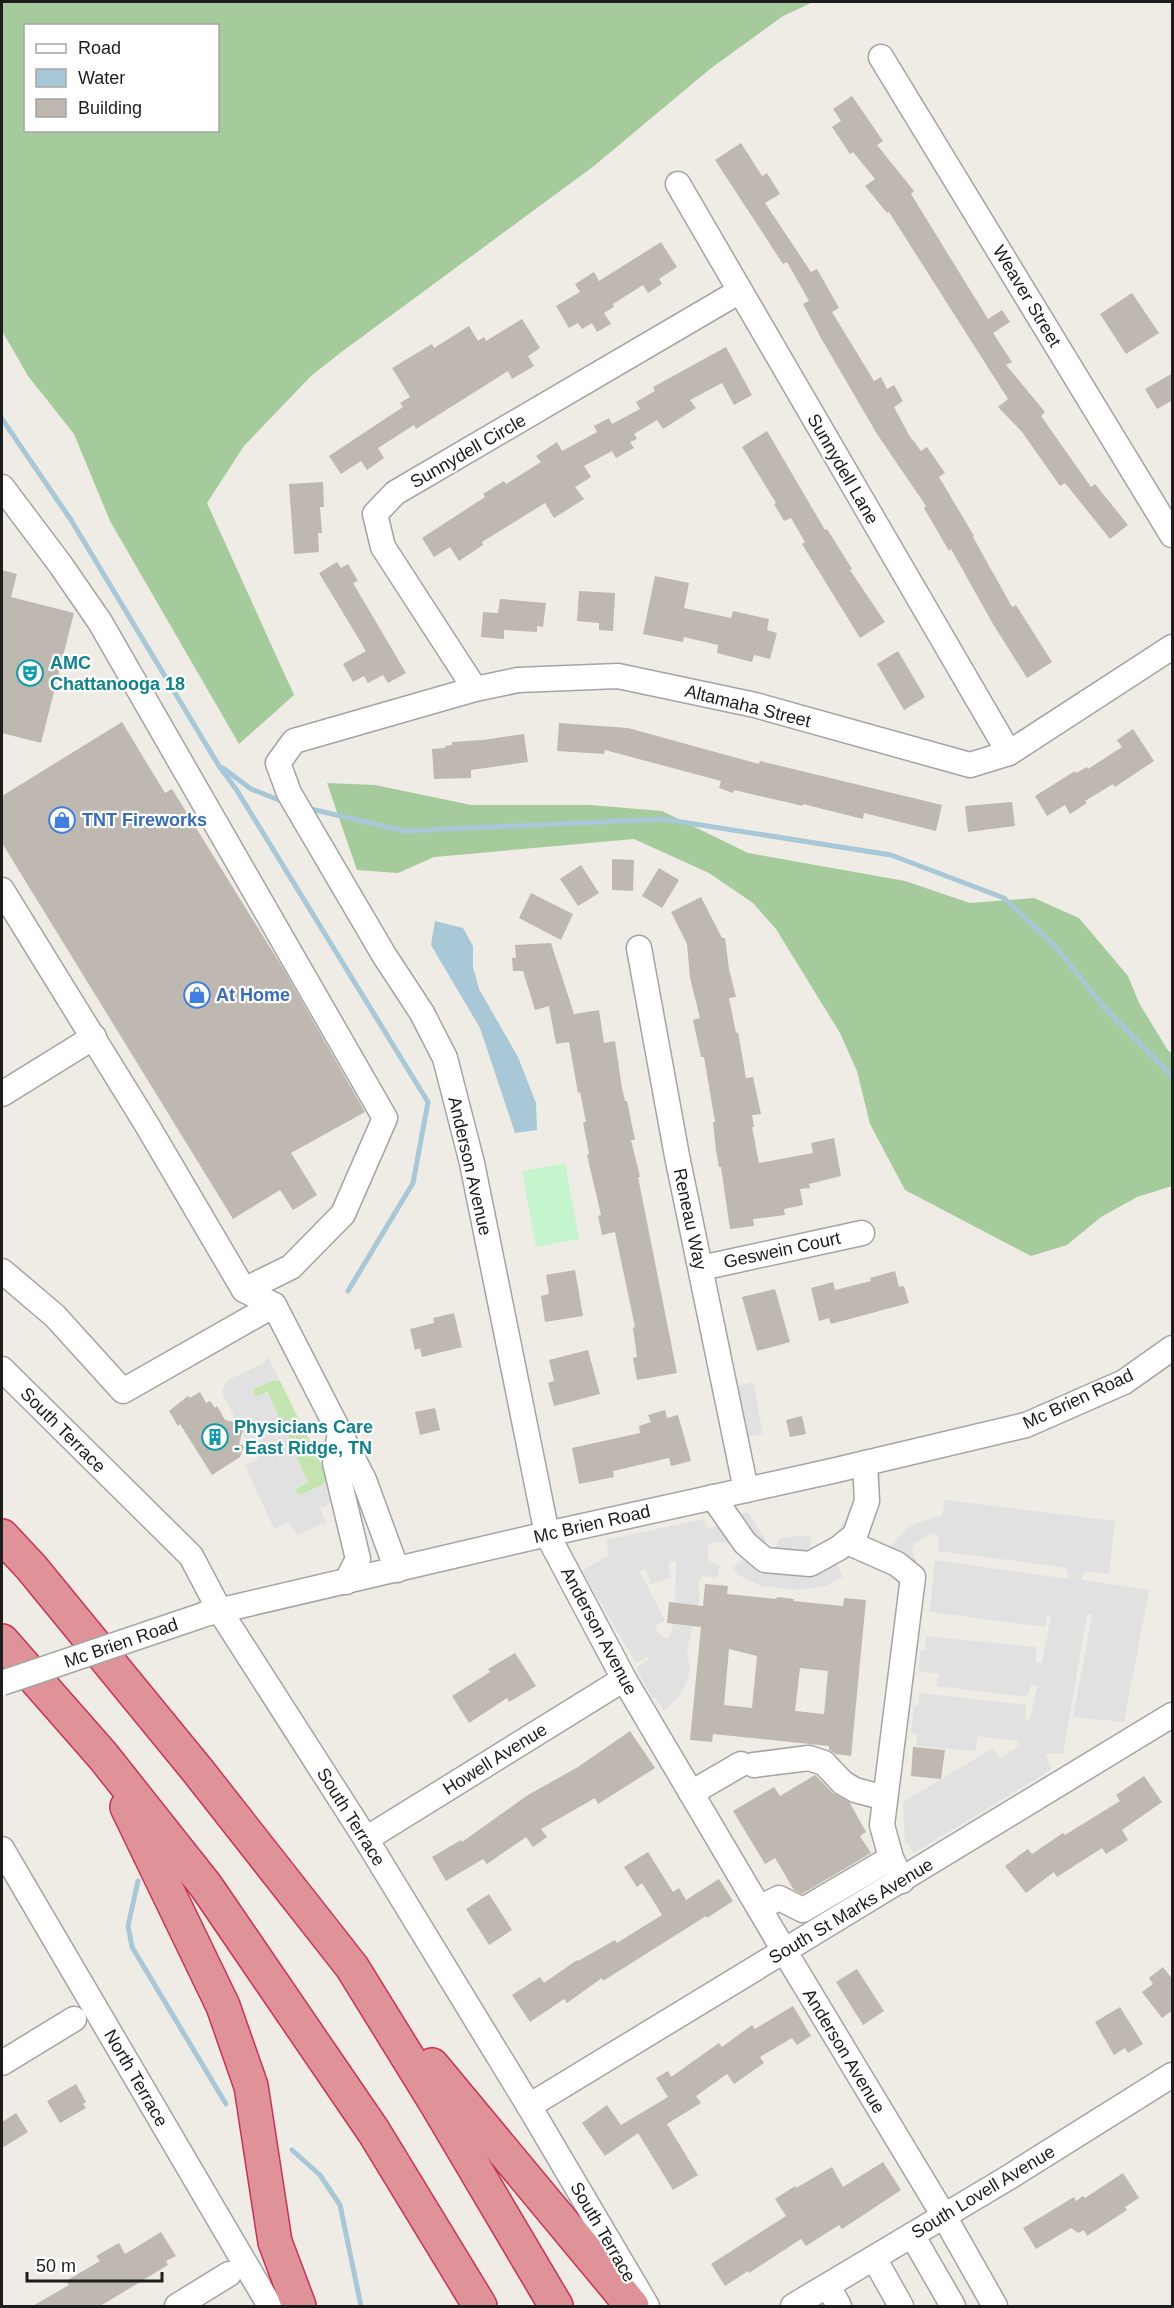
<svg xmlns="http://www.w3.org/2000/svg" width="1174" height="2308" font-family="Arial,sans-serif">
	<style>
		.grass { fill: #c3e4ae }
		.forest { fill: #a5ca9c; fill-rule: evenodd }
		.park { fill: #c4f5cd }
		.parking { fill: #e1e1e1; fill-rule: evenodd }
		.water { fill: #a8c8d8 }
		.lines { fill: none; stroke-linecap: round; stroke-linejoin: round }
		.stream { stroke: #a8c8d8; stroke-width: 5 }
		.building { fill: #beb8b1; fill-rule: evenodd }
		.minor-casing { stroke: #a4a4a4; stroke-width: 27 }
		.highway-casing { stroke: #cb3257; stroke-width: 36 }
		.minor { stroke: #fff; stroke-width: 24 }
		.highway { stroke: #df9298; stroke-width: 33 }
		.minor-bridge-casing { stroke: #a4a4a4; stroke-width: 27; stroke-linecap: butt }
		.minor-bridge { stroke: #fff; stroke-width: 24 }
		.labels { text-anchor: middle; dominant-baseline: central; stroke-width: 4.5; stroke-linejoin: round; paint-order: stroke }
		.street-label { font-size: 18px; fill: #1d1d1d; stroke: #fff }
		.culture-label { font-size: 18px; font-weight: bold; fill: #0d838f; stroke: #fff; text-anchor: start }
		.shop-label { font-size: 18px; font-weight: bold; fill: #366cbe; stroke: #fff; text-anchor: start }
	</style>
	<rect width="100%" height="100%" fill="#eeece4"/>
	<polygon class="grass" points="274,1380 280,1381 327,1476 323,1485 300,1495 297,1494 296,1489 308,1482 267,1392 259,1396 253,1396 254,1389"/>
	<g class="forest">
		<path d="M2,2h811l-30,14 -73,53 -116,97 -254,187 -29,23 -67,70 -37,57 87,192 -55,49 -129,-223 -36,-87 -46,-58 -26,-45zM26,26h192v104h-192z"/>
		<polygon points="327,783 375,785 471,805 590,805 662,811 748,853 905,881 970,903 1034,898 1079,918 1128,976 1139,1003 1167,1049 1172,1054 1172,1186 1137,1197 1101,1217 1067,1245 1031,1256 905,1190 870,1124 857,1071 840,1033 776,929 753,903 709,873 634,839 434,857 398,873 357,870"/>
	</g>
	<polygon class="park" points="565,1163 579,1239 536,1247 522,1171"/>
	<g class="parking">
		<polygon points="267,1355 280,1381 274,1380 254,1389 253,1394 259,1396 268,1392 308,1482 297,1487 296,1491 300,1495 323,1485 327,1476 336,1504 331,1503 320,1508 326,1522 297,1535 289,1522 274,1529 245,1465 258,1459 251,1442 248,1442 223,1395 222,1391 228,1380 262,1364 266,1360"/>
		<polygon points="753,1382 763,1434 747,1437 737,1386"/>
		<path d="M881,1474l-16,65 22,7 5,-1 18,-20 32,-10 3,-15 170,21 -6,53 -22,-3 -3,1 -2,8 67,10 -25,132 -51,-5 19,-101 -2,-3 -3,2 -24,139 -18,-1 7,16 -138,84 -6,-9 -3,1 -2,-43 90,-54 7,11 20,-14 -3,-4 -39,-5 -3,15 -59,-5 1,-12 -6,-1 3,-27 4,-1 2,-12 106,12 -1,12 1,4 4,-2 7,-31 -2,-3h-4l-4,12 -91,-11 3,-12 -21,-3 3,-21h4l1,-14 110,11v15l4,1 2,-1 9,-45 -4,-1 -2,11 -115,-15 5,-52 134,19 -2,-9 -5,-3 -124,-16 1,-15 -8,-3 -16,10 -3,6 4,13 -16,16 -59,-26 -7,8 9,17 -17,9 -28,4 -37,-4 -21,-10 -8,-8 11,-9 -1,-8 -11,-8 -17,-1 -6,4v14l12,6 -3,12 -14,-2 -4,5v20l-12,51 3,16 -2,11 -8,16 -16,16 -8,-13h-4l-16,-30 14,-9 -3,-2 -11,6 -54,-92 27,-16 -3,-15 98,-21 2,8 3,2 9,-5 -6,-7 -6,-3 27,-8 6,7h9l18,27 -4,5 12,6 6,-13 31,-3 -1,10 3,3 4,1 19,-13 20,-37 -2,-19zM671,1561l5,1 -1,37 -3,32 -4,7h-4l-7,-6 -1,-7 9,-5 -25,-48 4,-3 2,1 5,14 20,-6 -3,-13z"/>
	</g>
	<polygon class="water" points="435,921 463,928 473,946 473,967 479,989 518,1057 536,1103 537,1130 515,1133 480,1028 431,945"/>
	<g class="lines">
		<g class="stream">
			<polyline points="2,419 71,520 219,766 236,789 428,1102 413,1183 348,1291"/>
			<polyline points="223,768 251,789 279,800"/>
			<polyline points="311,809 404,831 663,819 891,855 1004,898 1055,946 1103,1006 1172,1076"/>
			<polyline points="138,1881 128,1926 132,1947 226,2104"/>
			<polyline points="292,2150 320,2175 340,2205 361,2306"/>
		</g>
	</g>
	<g class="building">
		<polygon points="852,96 883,141 877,145 914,191 911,194 988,319 1002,310 1010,322 993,333 1012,362 1006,365 1045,412 1041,416 1091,487 1095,484 1128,525 1110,539 1065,483 1060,486 1022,432 998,407 1008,399 889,212 887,213 865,186 875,179 853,152 850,154 832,127 841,121 833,109"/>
		<polygon points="741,143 762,176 767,173 780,194 765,203 811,272 817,269 839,308 832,312 874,381 881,377 887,389 894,385 903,401 894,407 909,435 921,451 927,447 945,473 939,477 974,536 973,537 1012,607 1016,605 1052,662 1027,678 993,624 951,549 949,551 924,508 926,506 877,434 821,338 803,304 809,301 787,262 783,264 715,160"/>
		<polygon points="661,242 677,267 659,279 662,284 648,293 643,285 613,304 614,307 604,313 611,324 597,332 592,323 582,329 578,323 569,328 556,306 580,292 575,284 594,272 599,281"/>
		<polygon points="1132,293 1159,333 1126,354 1100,314"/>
		<polygon points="522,319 540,348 528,356 534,366 512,379 508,371 416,429 414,425 378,448 384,458 367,470 361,461 341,474 329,456 403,407 400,403 410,397 392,368 432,344 434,348 469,326 478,341 484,337 486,341"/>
		<polygon points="726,347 752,395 734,405 722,383 690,400 696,408 663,429 657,420 634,434 637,439 630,442 634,448 616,458 612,451 584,466 591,477 575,487 584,499 554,518 545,503 482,542 483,545 459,561 450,547 434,557 422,538 485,497 483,494 504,481 506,484 541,462 536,456 557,442 562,451 597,432 594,426 609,418 612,424 640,409 636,402 655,391 653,387"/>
		<polygon points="1173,373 1173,400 1157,409 1145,389"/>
		<polygon points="767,431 825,530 827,529 852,569 850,570 885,622 860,638 802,544 805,542 791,518 784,521 774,504 776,503 742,447"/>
		<polygon points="323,482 324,507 320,507 322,533 318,533 319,552 294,554 289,484"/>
		<polygon points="337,562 341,568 348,564 358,581 353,583 406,673 388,683 383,675 368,683 364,676 353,682 343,664 366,651 319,573"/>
		<polygon points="2,570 17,574 11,597 74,613 41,743 2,733"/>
		<polygon points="655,576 689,583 684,608 731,618 733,611 769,619 767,630 777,633 770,659 754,655 752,662 717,653 718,645 684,637 683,642 643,634"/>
		<polygon points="579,591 615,593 613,631 599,630 599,623 577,621"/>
		<polygon points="500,599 546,603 543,627 537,626 537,632 504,630 504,639 481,637 483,612 498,613"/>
		<polygon points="898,651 925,697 904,710 877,664"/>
		<polygon points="122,722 165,793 172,789 284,970 365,1112 291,1153 317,1195 293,1210 280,1190 233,1219 2,843 2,796"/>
		<polygon points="559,723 628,728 759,764 760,761 942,805 936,831 864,813 863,819 803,804 803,806 734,790 733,793 719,788 721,781 605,750 604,754 557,751"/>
		<polygon points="1133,729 1154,761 1115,787 1113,784 1085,801 1087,803 1070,814 1065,805 1047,816 1035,796 1075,771 1076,773 1087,767 1088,769 1122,747 1117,740"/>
		<polygon points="524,734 528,762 471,770 471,778 434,779 432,749 445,748 445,746 452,745 452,742 483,740"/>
		<polygon points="1012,802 1015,826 968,832 965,806"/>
		<polygon points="612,859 634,860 633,891 612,890"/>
		<polygon points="581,865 599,893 578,906 560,879"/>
		<polygon points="659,868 679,880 662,908 642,896"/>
		<polygon points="531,893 573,914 561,940 519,918"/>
		<polygon points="701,897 722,938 725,938 729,969 736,997 729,998 736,1033 738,1032 746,1078 753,1077 761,1114 752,1115 754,1127 752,1127 759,1163 813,1153 811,1143 834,1138 841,1176 809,1184 810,1188 800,1189 803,1205 784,1209 785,1215 753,1219 754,1226 730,1229 721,1167 719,1167 716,1151 713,1122 715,1122 704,1057 701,1057 693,1020 700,1018 690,978 687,944 671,912"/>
		<polygon points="551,943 574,1014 599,1010 604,1043 615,1041 622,1088 625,1101 627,1101 635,1140 631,1140 640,1177 638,1177 677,1373 637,1380 633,1358 637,1357 633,1328 635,1327 615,1232 602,1235 598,1216 601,1215 587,1155 589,1154 583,1122 586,1122 580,1092 578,1093 569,1042 556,1044 549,1006 535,1010 523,971 513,971 512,958 516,958 515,945"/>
		<polygon points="575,1270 583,1316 545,1322 541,1296 549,1294 546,1275"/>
		<polygon points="895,1271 899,1287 904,1286 909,1303 831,1324 829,1318 819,1321 811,1288 833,1282 835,1290 871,1281 870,1278"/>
		<polygon points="775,1289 790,1342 757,1351 742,1297"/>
		<polygon points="454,1313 462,1347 422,1357 420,1348 415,1350 410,1329 434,1323 433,1318"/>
		<polygon points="588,1350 600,1394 554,1406 548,1383 554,1381 549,1360"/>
		<polygon points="200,1392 206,1403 210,1401 215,1408 217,1406 225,1420 239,1423 243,1430 239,1444 244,1446 240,1457 212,1475 180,1424 178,1426 169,1411 188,1396 190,1398"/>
		<polygon points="435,1408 440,1430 420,1435 415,1412"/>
		<polygon points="665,1410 667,1418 678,1415 691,1461 671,1466 669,1458 613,1471 614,1477 579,1484 572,1448 640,1433 639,1426 651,1422 648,1415"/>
		<polygon points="802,1416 806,1434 790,1437 786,1420"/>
		<path d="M705,1584l23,2 -1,8 49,5 1,-2 17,2 -1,2 50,5 1,-8 22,2 -15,156 -15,-2 -7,-4v-4l-116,-12 -1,8 -22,-2 11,-113 -34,-4 2,-21 34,4zM729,1649l28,7 -5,52 -28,-3zM800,1668l28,3 -4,43 -29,-3z"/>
		<polygon points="515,1653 536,1686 509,1702 507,1698 469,1723 452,1696 490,1672 488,1669"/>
		<polygon points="630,1731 655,1768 598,1804 595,1798 541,1829 547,1837 533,1847 526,1837 487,1864 483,1859 446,1881 432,1857 461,1840 462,1842 528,1795 578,1767"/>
		<polygon points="913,1747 945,1750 941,1779 911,1776"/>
		<polygon points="815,1775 833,1793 850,1803 866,1832 860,1836 871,1853 802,1894 794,1890 775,1858 765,1864 733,1811 774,1787 780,1796"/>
		<polygon points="1144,1776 1162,1802 1122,1830 1128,1840 1106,1854 1102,1848 1057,1877 1054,1872 1026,1893 1005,1866 1028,1849 1032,1854 1063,1833 1065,1835 1120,1801 1116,1795"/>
		<polygon points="648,1852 673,1892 679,1888 686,1900 719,1879 733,1901 707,1918 706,1916 603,1981 602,1978 567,2003 564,1999 530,2022 512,1995 540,1977 544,1983 577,1960 578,1961 615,1940 617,1943 662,1915 642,1883 637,1887 624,1867"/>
		<polygon points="489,1894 512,1930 489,1945 466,1909"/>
		<polygon points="1163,1967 1173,1980 1173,2010 1162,2018 1142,1992 1153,1984 1149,1978"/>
		<polygon points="857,1969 884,2011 863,2025 836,1982"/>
		<polygon points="793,2006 811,2036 797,2045 792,2038 760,2057 764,2063 734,2084 727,2074 696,2096 701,2103 667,2124 698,2175 673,2190 638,2133 605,2156 582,2123 607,2105 621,2125 668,2097 656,2078 668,2071 671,2077 719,2043 722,2047 752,2025 755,2029"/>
		<polygon points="1120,2007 1143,2044 1128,2053 1125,2048 1114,2055 1095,2022"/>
		<polygon points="76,2084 86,2102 83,2104 86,2108 60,2123 47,2101"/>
		<polygon points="16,2113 28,2132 2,2148 2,2122"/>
		<polygon points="883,2162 901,2190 842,2229 839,2225 806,2246 801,2239 749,2273 748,2271 725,2286 711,2264 786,2216 775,2199 795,2186 796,2188 832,2167 843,2187"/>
		<polygon points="1123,2173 1139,2198 1125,2207 1127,2210 1087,2236 1084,2230 1078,2233 1071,2228 1036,2249 1023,2228 1074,2197 1076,2201 1083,2196 1085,2198"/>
		<polygon points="161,2232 176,2256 166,2261 168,2265 107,2302 98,2307 31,2307 69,2285 66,2281 100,2261 96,2256 119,2243 125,2254"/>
	</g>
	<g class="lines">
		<g class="minor-casing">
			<g id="minor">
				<polyline points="881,57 1172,535"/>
				<polyline points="678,184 1009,753"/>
				<polyline points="2,487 60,564 100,622 385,1118 343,1214 291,1267 244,1290"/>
				<polyline points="475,689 383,547 375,514 395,493 740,291"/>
				<polyline points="2,890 147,1125 244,1290 274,1305 364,1480 397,1570"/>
				<polyline points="639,948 677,1156 746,1490"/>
				<polyline points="2,1094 94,1037"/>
				<polyline points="701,1268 862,1233"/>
				<polyline points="2,1271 55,1316 123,1391 274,1305"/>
				<polyline points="2,1369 191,1556 220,1611 366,1839 529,2106 647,2306"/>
				<polyline points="340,1432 335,1463 358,1559 346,1582"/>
				<polyline points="713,1497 745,1543 765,1560 810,1564 839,1548 855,1535 867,1501 865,1463"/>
				<polyline points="847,1542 897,1564 913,1577 882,1825 891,1858 902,1881"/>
				<polyline points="205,1614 547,1534 832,1471 1026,1425 1124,1382 1172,1348"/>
				<polyline points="754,1765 809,1758 824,1763 843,1783 855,1790 885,1798"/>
				<polyline points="691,1793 741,1764"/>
				<polyline points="366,1839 624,1679"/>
				<polyline points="2,1849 270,2306"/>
				<polyline points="759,1908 779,1898 803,1910 891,1858"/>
				<polyline points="2,2063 74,2019"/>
				<polyline points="529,2106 1172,1715"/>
				<polyline points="912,2235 953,2306"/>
				<polyline points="874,2258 901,2306"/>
				<polyline points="828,2286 839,2306"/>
				<polyline points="177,2306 229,2274"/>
				<polyline points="793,2306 1006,2179 1172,2075"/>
				<polyline points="995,2306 944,2216 785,1952 624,1679 547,1534 472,1163 445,1058 422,1013 384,955 289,793 278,763 294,741 475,689 518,680 618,676 755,705 970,765 1009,753 1172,647"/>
			</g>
		</g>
		<g class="highway-casing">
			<g id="highway">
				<polyline points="2,1536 31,1567 198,1771 352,1967 436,2103 556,2306"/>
				<polyline points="2,1641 103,1756 206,1886 374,2132 480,2306"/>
				<polyline points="127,1807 223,2006 251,2086 275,2242 299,2306"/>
				<polyline points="432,2065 632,2306"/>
			</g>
		</g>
		<use href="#minor" class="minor"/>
		<use href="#highway" class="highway"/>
		<g class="minor-bridge-casing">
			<polyline id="minor-bridge" points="2,1683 203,1615"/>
		</g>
		<use href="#minor-bridge" class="minor-bridge"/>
	</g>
	<defs>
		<g id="theatre-ring" transform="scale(1.35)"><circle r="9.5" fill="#fff" stroke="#0f9aa8" stroke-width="1.5"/><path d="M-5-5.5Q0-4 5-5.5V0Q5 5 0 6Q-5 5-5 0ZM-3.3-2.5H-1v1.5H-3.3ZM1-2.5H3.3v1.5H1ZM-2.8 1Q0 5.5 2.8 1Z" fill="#0f9aa8"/></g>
		<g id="shop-ring" transform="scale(1.35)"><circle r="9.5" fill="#fff" stroke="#3f7fe0" stroke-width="1.5"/><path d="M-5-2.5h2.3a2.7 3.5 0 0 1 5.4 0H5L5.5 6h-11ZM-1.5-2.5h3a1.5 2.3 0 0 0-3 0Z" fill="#3f7fe0"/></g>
		<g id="building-ring" transform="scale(1.35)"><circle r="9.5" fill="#fff" stroke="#0f9aa8" stroke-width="1.5"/><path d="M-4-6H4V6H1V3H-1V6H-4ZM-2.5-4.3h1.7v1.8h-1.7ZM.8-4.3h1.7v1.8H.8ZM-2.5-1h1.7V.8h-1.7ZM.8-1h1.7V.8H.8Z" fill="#0f9aa8"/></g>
	</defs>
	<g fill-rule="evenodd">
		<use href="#theatre-ring" x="30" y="673"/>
		<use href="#shop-ring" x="62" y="820"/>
		<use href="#shop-ring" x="197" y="995"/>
		<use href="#building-ring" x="215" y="1437"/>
	</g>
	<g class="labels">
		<g class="street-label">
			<text transform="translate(1027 296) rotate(59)">Weaver Street</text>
			<text transform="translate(468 451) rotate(-30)">Sunnydell Circle</text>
			<text transform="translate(843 469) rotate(60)">Sunnydell Lane</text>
			<text transform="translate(748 706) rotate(14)">Altamaha Street</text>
			<text transform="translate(470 1166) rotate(77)">Anderson Avenue</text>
			<text transform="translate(690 1219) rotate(78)">Reneau Way</text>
			<text transform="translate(782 1250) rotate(-12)">Geswein Court</text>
			<text transform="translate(1078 1399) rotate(-25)">Mc Brien Road</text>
			<text transform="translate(63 1430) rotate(45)">South Terrace</text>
			<text transform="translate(592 1524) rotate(-13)">Mc Brien Road</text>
			<text transform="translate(599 1631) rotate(62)">Anderson Avenue</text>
			<text transform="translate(121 1643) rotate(-19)">Mc Brien Road</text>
			<text transform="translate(495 1759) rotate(-32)">Howell Avenue</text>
			<text transform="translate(351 1817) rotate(58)">South Terrace</text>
			<text transform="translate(851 1911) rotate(-31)">South St Marks Avenue</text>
			<text transform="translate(844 2051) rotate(59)">Anderson Avenue</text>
			<text transform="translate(136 2078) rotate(60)">North Terrace</text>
			<text transform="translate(983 2192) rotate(-31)">South Lovell Avenue</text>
			<text transform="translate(603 2232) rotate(60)">South Terrace</text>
		</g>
		<g class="culture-label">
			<text x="50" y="663">AMC<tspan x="50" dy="21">Chattanooga 18</tspan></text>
			<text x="234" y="1427">Physicians Care<tspan x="234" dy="21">- East Ridge, TN</tspan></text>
		</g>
		<g class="shop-label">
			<text x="82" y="820">TNT Fireworks</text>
			<text x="216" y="995">At Home</text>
		</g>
	</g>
	<rect width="1174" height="2308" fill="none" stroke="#1d1d1d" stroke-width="6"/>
	<rect x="24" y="24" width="195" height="108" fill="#ffffff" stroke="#a5a5a5" stroke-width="1.5"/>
	<rect x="36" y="44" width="30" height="9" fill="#ffffff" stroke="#a5a5a5" stroke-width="1.5"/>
	<text x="78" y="54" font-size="18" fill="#1d1d1d">Road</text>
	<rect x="36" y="69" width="30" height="18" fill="#a8c8d8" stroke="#a5a5a5" stroke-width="1.5"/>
	<text x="78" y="84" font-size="18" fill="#1d1d1d">Water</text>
	<rect x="36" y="99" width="30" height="18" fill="#beb8b1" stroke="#a5a5a5" stroke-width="1.5"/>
	<text x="78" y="114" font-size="18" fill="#1d1d1d">Building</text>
	<path d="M27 2272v9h135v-9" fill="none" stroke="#1d1d1d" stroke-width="3"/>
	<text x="36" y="2272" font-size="18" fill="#1d1d1d" stroke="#ffffff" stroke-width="4.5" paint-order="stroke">50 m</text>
</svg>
